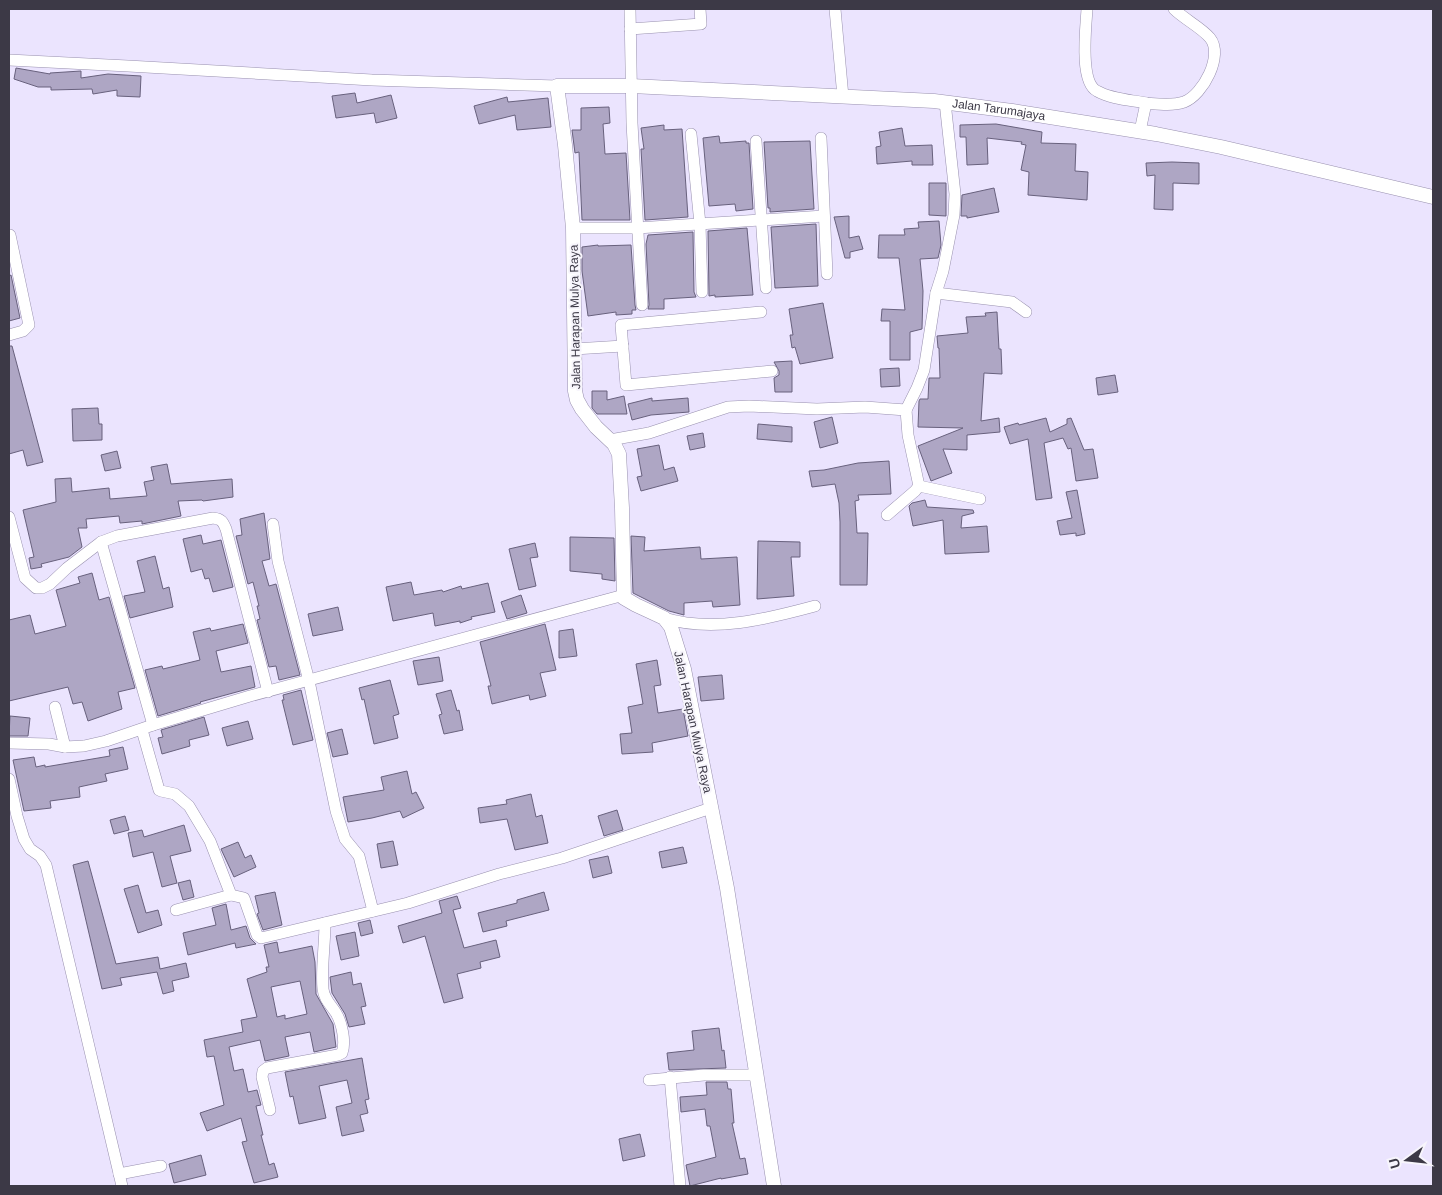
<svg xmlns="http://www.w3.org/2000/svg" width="1442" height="1195" font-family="Helvetica,sans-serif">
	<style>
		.building { fill: #aea6c4; stroke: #68617d; fill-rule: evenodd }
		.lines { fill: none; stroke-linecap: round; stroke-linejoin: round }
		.minor-casing { stroke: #9991af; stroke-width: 12 }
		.tertiary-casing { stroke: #9991af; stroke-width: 15 }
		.minor { stroke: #fff; stroke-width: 11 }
		.tertiary { stroke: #fff; stroke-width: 14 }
		.labels { text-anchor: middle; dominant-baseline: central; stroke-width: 4; stroke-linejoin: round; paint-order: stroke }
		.street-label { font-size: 12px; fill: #3c3946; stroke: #f7f5fc }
	</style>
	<rect width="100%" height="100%" fill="#ebe4fe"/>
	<g class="building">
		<polygon points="16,68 50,74 50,73 81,71 81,78 108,74 141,76 140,97 117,96 117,90 93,94 92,89 51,90 51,87 38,87 14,79"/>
		<polygon points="355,93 357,103 391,95 397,118 376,123 374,113 336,118 332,96"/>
		<polygon points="507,97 508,102 548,98 551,127 517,130 515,115 479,124 474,106"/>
		<polygon points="609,107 610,123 603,124 605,154 626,153 630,220 582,220 579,152 575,153 572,130 581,130 581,108"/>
		<polygon points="996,124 1042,132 1041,143 1076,144 1075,171 1088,172 1087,200 1028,195 1029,172 1021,170 1026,145 1021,144 1022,142 987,138 988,164 967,165 966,137 960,137 960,125"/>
		<polygon points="664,125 664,130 682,129 688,217 645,220 641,149 644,149 641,128"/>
		<polygon points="902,128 905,146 932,145 933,165 912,165 912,161 877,164 876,147 881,146 879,132"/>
		<polygon points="719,136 720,143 746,141 746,143 749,143 753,209 736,211 735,204 709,206 703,138"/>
		<polygon points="810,141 814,209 770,212 770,208 768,208 764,142"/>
		<polygon points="1172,162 1199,163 1199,184 1173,183 1173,210 1154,209 1155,175 1147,176 1146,163"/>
		<polygon points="929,183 946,183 946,216 929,215"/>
		<polygon points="994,188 999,212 967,218 967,216 961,216 962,195"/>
		<polygon points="849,216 849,238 859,236 863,249 850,252 850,258 845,258 834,217"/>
		<polygon points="939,221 941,245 938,258 920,259 923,291 922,329 910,332 910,360 890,360 890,321 881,321 882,309 905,310 899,258 878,258 879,235 905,235 904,229 919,228 918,222"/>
		<polygon points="816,224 818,286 775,288 771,227"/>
		<polygon points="747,228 753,295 715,297 715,295 709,296 708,231"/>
		<polygon points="693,232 694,292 696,297 664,299 664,309 648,309 649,305 646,244 648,235"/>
		<polygon points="598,245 598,246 631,245 635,305 636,310 632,310 632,314 616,315 616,312 588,316 582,271 582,247"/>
		<polygon points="11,275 20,318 9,321 9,276"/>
		<polygon points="823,303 833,358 800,364 795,347 792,348 790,335 793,335 789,309"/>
		<polygon points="997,312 999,349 1001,349 1002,374 984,373 981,421 999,418 1000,432 967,435 967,450 943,449 952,473 931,481 918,446 963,428 918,427 919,401 920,399 928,399 929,378 940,378 939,348 938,348 937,336 968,333 966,317 986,316 985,313"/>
		<polygon points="9,346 12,346 43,462 27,466 23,450 9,454"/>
		<polygon points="792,361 792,392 775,392 774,378 779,375 779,371 774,362"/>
		<polygon points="899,368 900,386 881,387 880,369"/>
		<polygon points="1115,375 1118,392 1098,395 1096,378"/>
		<polygon points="592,391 607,391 607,400 624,396 627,414 597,414 592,408"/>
		<polygon points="652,398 652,401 688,398 689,412 651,415 632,420 628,404"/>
		<polygon points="98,408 99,424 102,424 102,440 73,441 72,409"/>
		<polygon points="832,417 838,443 820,448 814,422"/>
		<polygon points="1046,418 1050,432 1067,424 1067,419 1071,418 1084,450 1093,449 1098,478 1076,481 1071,448 1068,449 1063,438 1044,443 1052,498 1036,500 1028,439 1010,444 1004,427 1018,423 1019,425"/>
		<polygon points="758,424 792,427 792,442 757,439"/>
		<polygon points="703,433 705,447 690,450 687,436"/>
		<polygon points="659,445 664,470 674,467 678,481 641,491 637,477 642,476 637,449"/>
		<polygon points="117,451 121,468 105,471 101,455"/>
		<polygon points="889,461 891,494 858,495 859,500 855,501 857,533 868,533 867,585 840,585 840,522 839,503 835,484 812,487 809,471 824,470 858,463"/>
		<polygon points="167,464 171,484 232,479 233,497 203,501 202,500 178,501 181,516 142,524 142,521 120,523 119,516 86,519 87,528 78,528 82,547 69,557 41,564 42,567 31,569 29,558 34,557 23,510 56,502 55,479 71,478 72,492 109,488 110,499 147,496 144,482 154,480 151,467"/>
		<polygon points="1077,490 1085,534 1076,536 1076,533 1060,535 1057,521 1072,518 1066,492"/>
		<polygon points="925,500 927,507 973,510 974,513 962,516 961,528 987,526 989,552 945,554 943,520 913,526 909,506 912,503"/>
		<polygon points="264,513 270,559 262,561 269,586 276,584 300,675 279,680 276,666 269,667 257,620 260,619 257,606 259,606 253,582 248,584 236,536 242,535 240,519"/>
		<polygon points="201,535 203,544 221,540 233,587 213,592 209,578 205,579 202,569 191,572 183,539"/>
		<polygon points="631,536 645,537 644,551 700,547 701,559 737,557 740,605 713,607 712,601 684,603 684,615 669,611 633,593"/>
		<polygon points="570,537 614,538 615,581 602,579 602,574 570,571"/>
		<polygon points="758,541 800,542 800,557 791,557 794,596 757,599"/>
		<polygon points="535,543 538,557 530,558 536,586 519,590 509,549"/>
		<polygon points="155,556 163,589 169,587 173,607 130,618 124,596 145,592 137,561"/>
		<polygon points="92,573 99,600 109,597 135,688 118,692 122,709 88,721 82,702 73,704 68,687 9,701 9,620 30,615 35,634 66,626 56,590 80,583 78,577"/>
		<polygon points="411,582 414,595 442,590 443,592 461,586 462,589 488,583 495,612 471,617 472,619 460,623 460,621 435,626 433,613 393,621 386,587"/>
		<polygon points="521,595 527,613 507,619 501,602"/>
		<polygon points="338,607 343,630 313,636 308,614"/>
		<polygon points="243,624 248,643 216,651 221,672 251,666 255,687 200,702 201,703 158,716 145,670 162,666 163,669 200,660 193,632 210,628 211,631"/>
		<polygon points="545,624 556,670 540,673 546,696 530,700 529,695 492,704 488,686 491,686 480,642"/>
		<polygon points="573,629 577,656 559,658 559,631"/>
		<polygon points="439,657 443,681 418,685 413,661"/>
		<polygon points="657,660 661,685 654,686 658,713 683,709 688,736 652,743 653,752 622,754 620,734 632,733 628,707 643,704 636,664"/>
		<polygon points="722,675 724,699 701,701 698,677"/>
		<polygon points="390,680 399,714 393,716 398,738 374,744 364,699 362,700 359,688"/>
		<polygon points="301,690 313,740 293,745 282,700 284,700 283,695"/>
		<polygon points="451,690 457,711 459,710 463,730 444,734 439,715 442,714 436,694"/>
		<polygon points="10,716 30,718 28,736 9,736"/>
		<polygon points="204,717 209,735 189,740 190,746 162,754 158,738 163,737 161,730"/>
		<polygon points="248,721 253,739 227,746 222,728"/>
		<polygon points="342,729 348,754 333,757 327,733"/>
		<polygon points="123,747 128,769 105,774 107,781 79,787 80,797 50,801 51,808 24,811 13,760 34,757 36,767 45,765 45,767 110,756 109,750"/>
		<polygon points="407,771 412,794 416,792 424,808 403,818 400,811 372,818 348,822 343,797 384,790 381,777"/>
		<polygon points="531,794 536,817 542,815 548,843 515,850 507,819 480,823 478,808 507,804 506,800"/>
		<polygon points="617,810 623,830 604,836 598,816"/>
		<polygon points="125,816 129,830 114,834 110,820"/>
		<polygon points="184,825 191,851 170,856 177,883 162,887 153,852 133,857 128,833 142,830 144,837"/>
		<polygon points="393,841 398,865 381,868 377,844"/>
		<polygon points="238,842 245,858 251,855 256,867 234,877 221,849"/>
		<polygon points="683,847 687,863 662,868 659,852"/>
		<polygon points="608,856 612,873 593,878 589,860"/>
		<polygon points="88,861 116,964 158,957 160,969 186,963 189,977 172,981 174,991 163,994 157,972 120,978 122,985 102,989 73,865"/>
		<polygon points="190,880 194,897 183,900 178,883"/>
		<polygon points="138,885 146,913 158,910 162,925 138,933 124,889"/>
		<polygon points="275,892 282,925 263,930 257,914 259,913 255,896"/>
		<polygon points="544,892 549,910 506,921 507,926 483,932 478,913 517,903 517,900"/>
		<polygon points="457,896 461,908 453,910 464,948 496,940 500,957 480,962 481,968 457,974 463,998 444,1003 425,936 403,943 398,926 442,913 439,901"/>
		<polygon points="226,904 231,930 246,926 250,938 256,944 236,948 235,943 188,955 183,933 216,925 212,908"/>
		<polygon points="370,920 373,933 361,936 358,923"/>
		<polygon points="355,932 359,956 341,960 336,936"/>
		<path d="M277,942l2,11 33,-7 3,16 1,32 17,30 3,23 -22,5 -4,-20 -25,5 4,19 -24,5 -5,-21 -31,7 5,24 9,-2 5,23 9,-2 4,15 -5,1 7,29h-2l8,30 5,-2 4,14 -24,6 -12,-41 5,-1 -6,-23 -34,13 -7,-18 24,-8 -10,-49 -7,1 -3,-17 39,-8 -2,-12 16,-3 -10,-38 20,-7 -1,-5h3l-5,-22zM300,981l7,33 -22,5v-4l-8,2 -6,-30z"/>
		<polygon points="351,972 353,985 361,983 366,1006 361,1007 365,1024 349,1027 345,1014 332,993 330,977"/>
		<polygon points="719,1028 722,1051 724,1050 726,1068 669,1070 667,1053 694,1050 692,1031"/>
		<polygon points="362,1058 369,1099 365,1100 368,1113 360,1115 364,1131 342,1136 336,1107 352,1103 347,1080 319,1086 326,1118 299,1124 293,1096 290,1097 285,1072"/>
		<polygon points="706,1082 727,1082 728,1089 731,1089 734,1123 732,1123 740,1159 745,1158 748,1174 721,1179 721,1178 690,1186 686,1165 716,1157 710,1126 707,1126 705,1109 681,1112 680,1097 707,1095"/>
		<polygon points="640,1134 645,1156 623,1161 619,1139"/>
		<polygon points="201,1155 206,1175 174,1183 169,1164"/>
	</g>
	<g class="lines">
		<g class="minor-casing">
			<g id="minor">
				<polyline points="630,9 632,123 642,305"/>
				<polyline points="835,9 843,97"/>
				<path d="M1087,9c-1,18 -8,73 10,82 14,8 33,9 49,12"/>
				<polyline points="630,29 701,24 700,9"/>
				<polyline points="9,60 128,66 372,80 557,86"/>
				<path d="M1140,131l6,-28c12,1 26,3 38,-1 19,-7 40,-47 26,-64 -8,-10 -26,-19 -36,-29"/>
				<polyline points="691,134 700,224 702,292"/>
				<polyline points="821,138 827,274"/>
				<polyline points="756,141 766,288"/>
				<polyline points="573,228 637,228 824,216"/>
				<polyline points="936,293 1012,302 1026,312"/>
				<polyline points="761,312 621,325 626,385 772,371"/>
				<polyline points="9,335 23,331 29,325 10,235"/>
				<polyline points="574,349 623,346"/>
				<polyline points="906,410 917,388 924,370 936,293 943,271 954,215 955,194 945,102"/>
				<polyline points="610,440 649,433 728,407 749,406 817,409 865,407 906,410 908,435 919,486 915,491 887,515"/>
				<polyline points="919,486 980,499"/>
				<polyline points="9,517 25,578 36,588 42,588 50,584 67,568 101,542"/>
				<polyline points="273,524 278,561 309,681 336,811 345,839 359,856 373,911"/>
				<path d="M664,618c49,15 103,1 151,-12"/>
				<polyline points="55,707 65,747"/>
				<path d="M153,725l-52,-183 16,-6 96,-18c9,1 10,4 13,11l42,163"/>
				<polyline points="142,730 159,790 161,791 175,794 189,806 210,841 231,895 244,898 257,935 261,938 408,903 499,874 562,858 711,808"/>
				<polyline points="9,743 49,744 65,747 84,746 106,741 153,725 250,696 624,595"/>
				<polyline points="9,779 17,816 24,839 30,849 40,856 46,865 122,1186"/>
				<polyline points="176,910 231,895"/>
				<polyline points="670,1077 680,1186"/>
				<polyline points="649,1080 704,1075 756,1075"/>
				<path d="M270,1110l-8,-33 1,-6 4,-3 71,-13 4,-2c4,-11 0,-30 -6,-40 -5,-8 -12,-14 -13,-24 -2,-18 2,-46 2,-66"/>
				<polyline points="119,1174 161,1166"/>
			</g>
		</g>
		<g class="tertiary-casing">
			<g id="tertiary">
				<path id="s1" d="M774,1186l-47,-298 -43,-219 -13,-42 -7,-9 -28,-13 -12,-7 -2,-90 -3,-54 -5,-10 -18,-17 -14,-18 -5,-9 -2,-9 -2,-163 -8,-83 -8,-59h74l303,15 78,10 144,23 65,13 212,50"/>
			</g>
		</g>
		<use href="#minor" class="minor"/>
		<use href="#tertiary" class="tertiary"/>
	</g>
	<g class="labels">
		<g class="street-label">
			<text stroke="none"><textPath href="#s1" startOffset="1596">Jalan Tarumajaya</textPath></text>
			<text transform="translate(575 317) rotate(-91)">Jalan Harapan Mulya Raya</text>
			<text transform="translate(693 722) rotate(78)">Jalan Harapan Mulya Raya</text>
		</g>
	</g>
	<rect width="1442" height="1195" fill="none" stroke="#3c3946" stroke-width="20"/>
	<g transform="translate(1407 1160) rotate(255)" stroke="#f7f5fc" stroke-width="4" paint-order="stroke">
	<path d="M0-4L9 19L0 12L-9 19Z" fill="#3c3946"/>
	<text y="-8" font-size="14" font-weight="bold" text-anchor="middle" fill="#3c3946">U</text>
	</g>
</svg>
